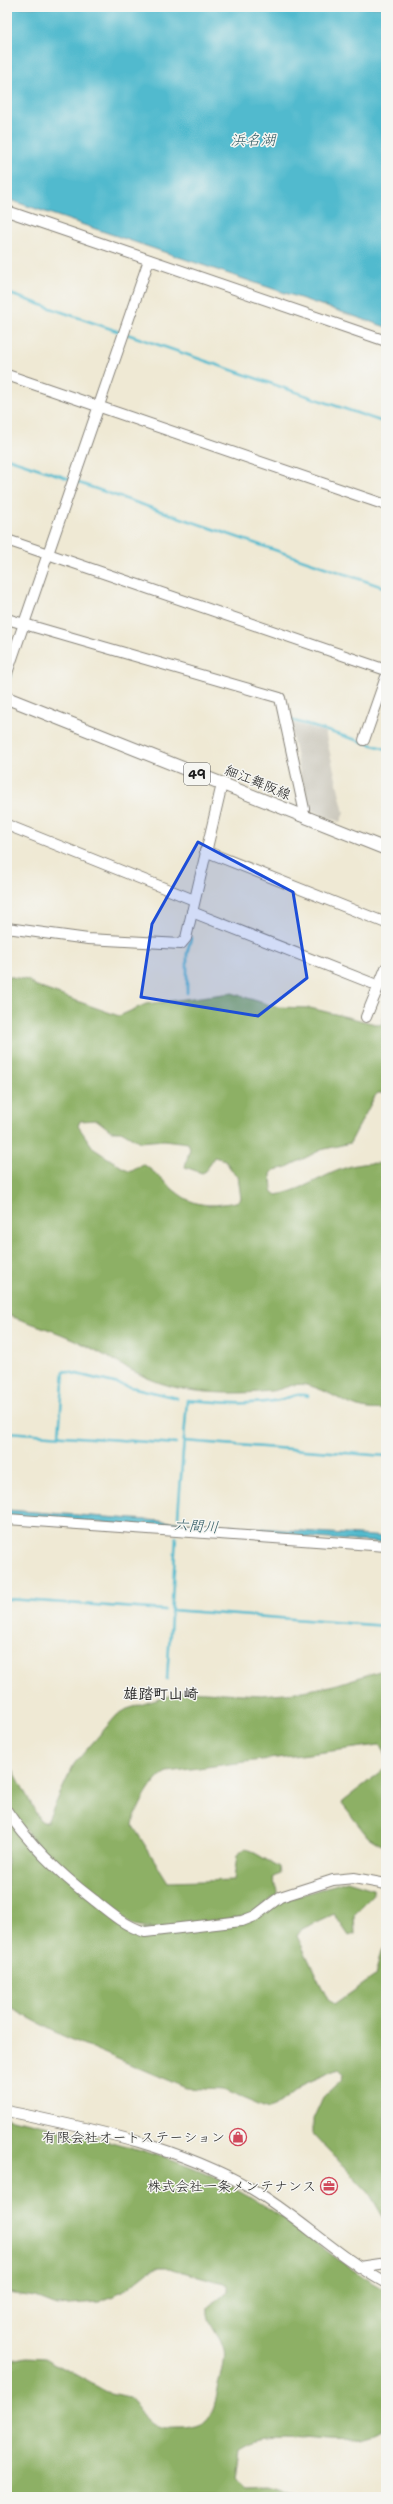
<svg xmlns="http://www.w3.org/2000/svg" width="393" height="2504" font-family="'Shantell Sans','Klee One',sans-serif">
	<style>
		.industrial { fill: #c8c4b8 }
		.forest { fill: #8db065; stroke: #546640; fill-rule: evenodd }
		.water { fill: #51bace; stroke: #366b75 }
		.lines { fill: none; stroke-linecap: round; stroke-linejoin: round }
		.stream { stroke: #51bace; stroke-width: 2.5 }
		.minor-casing { stroke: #868278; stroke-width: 12 }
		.major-casing { stroke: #868278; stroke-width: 14 }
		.minor { stroke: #fff; stroke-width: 10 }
		.major { stroke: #fff; stroke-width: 12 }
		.marked { fill: #1d4ed8; fill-opacity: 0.2; stroke: #1d4ed8; stroke-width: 3; stroke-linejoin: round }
		.labels { text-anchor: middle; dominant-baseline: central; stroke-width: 3; stroke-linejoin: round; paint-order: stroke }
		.shield { fill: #f6f6f2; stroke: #5d5d5c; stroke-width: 1 }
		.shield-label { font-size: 13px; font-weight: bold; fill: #1c1c1c }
		.street-label { font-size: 14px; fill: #1c1c1c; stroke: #f6f6f2 }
		.poi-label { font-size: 14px; fill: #1c1c1c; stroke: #f6f6f2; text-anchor: end }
		.water-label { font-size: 15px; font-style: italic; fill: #315b63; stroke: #f6f6f2 }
		.neighbourhood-label { font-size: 15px; font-weight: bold; fill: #1c1c1c; stroke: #f6f6f2 }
	</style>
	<rect width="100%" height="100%" fill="#f6f6f2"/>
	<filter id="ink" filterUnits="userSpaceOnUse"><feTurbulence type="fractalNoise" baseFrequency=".025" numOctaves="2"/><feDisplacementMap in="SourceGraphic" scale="8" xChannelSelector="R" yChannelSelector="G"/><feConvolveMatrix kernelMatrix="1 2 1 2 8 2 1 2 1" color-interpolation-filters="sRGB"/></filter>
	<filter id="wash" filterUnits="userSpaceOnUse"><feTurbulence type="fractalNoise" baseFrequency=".012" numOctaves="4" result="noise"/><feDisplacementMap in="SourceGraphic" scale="16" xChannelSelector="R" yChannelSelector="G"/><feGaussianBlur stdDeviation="0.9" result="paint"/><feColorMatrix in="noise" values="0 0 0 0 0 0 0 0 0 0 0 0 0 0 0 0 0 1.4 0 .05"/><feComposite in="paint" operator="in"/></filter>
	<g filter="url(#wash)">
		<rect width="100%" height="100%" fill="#efe9d4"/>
		<polygon class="industrial" points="289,722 325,732 344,813 340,822 308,809"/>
		<g class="forest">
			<path d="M7,976l21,4 7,6 84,30 27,-12 86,-11 44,14 34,1 70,17 2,-2 4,-21v91h-8l-3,3 -25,47 -29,7 -36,18 -11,2 -3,4 1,17 5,4c41,-8 62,-37 109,-31v245c-38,4 -48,-17 -80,-24 -12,-3 -24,5 -35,6 -29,3 -60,3 -88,-2 -39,-7 -67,-29 -102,-46 -24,-12 -49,-19 -74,-28zM97,1120l14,11h10l19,11 24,-2 24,3 2,5 -5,19 17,6 4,-2 8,-14 11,3 7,11 6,5 3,23c-4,4 -12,4 -18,5 -42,6 -50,-20 -80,-40l-11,7h-4l-34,-22 -16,-23 2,-5z"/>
			<path d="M386,1669v87l-4,-10 -3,-1 -212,27c-14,5 -33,41 -34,54l35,56 66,-2 3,-25 9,-7 33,19 1,7 -7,4 5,16 -30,22 -89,13 -26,-4 -82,-64 -44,-54v-49l32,61 4,3h4l27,-58 43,-49 10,-6 58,-18 76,4 35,-3 35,-6z"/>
			<polygon points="386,1768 386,1848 368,1837 342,1804 344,1800"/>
			<polygon points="7,1816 131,1930 243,1923 275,1903 347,1881 373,1889 374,1895 354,1915 355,1934 349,1936 334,1914 302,1929 297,1936 328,2000 335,2004 375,1976 381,1951 386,1946 386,2222 369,2193 313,2134 313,2119 323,2097 342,2079 343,2073 339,2069 304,2084 274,2107 268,2109 223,2090 186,2088 61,2035 7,2006"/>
			<path d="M7,2118c84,18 167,34 242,78 48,28 88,68 137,94v137c-39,32 -104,-7 -147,21l-4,29 10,9 20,-1 37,12h-295v-136l20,-4 18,1 62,34 22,5c11,9 15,25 29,30 7,3 15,2 21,2 34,1 35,-19 40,-46 3,-10 7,-23 5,-33 -3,-16 -18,-26 -16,-42l20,-17v-4l-4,-4 -55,-15h-11l-10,4 -25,20 -24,10 -42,3 -21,-8 -29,-4z"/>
		</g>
		<g class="water">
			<polygon points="7,7 386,7 386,327 7,199"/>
			<polygon points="7,1510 386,1537 386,1543 7,1516"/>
		</g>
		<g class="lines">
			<g class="stream">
				<polyline points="7,293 120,332"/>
				<polyline points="127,334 386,423"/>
				<polyline points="7,458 70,479"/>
				<polyline points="76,482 386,588"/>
				<polyline points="7,685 11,674"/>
				<polyline points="288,719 386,749"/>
				<polyline points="187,993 187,953 191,938"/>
				<polyline points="7,1432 176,1444"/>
				<polyline points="59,1435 64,1371 177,1398"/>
				<polyline points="183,1441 386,1456"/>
				<path d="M178,1516l9,-116c30,2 61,6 92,0 10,-2 19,-8 29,-4"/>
				<polyline points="7,1599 165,1610"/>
				<polyline points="171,1610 386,1626"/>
				<polyline points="167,1679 176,1537"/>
			</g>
		</g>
	</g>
	<g filter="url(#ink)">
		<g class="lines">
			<g class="minor-casing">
				<g id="minor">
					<polyline points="7,211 386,341"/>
					<polyline points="7,375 386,505"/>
					<polyline points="7,540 386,670"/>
					<polyline points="7,619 280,698 304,809 301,816"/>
					<polyline points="7,673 149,260"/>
					<polyline points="364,740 386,677"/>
					<polyline points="7,825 194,900"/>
					<polyline points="205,851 386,923"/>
					<polyline points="192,912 379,986"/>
					<polyline points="7,928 88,939 181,944 186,938 222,784"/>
					<polyline points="366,1017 386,968"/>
					<polyline points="7,1519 386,1546"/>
					<path d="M7,1811c24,36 53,63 87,89 16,13 31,26 51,32l97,-11 13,-5 25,-19 53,-17 21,-2 32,6"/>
					<path d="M7,2111c85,18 168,34 245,78 47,28 86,68 134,94"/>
					<polyline points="359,2267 386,2263"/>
				</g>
			</g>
			<g class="major-casing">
				<polyline id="major" points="7,698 386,849"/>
			</g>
			<use href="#minor" class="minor"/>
			<use href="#major" class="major"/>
		</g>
	</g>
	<path class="marked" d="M198,842l95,50 14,86 -49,38 -117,-19 11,-73z"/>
	<defs>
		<g id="shop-ring" transform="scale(0.9)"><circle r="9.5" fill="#f6f6f2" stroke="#d1495b" stroke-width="1.5"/><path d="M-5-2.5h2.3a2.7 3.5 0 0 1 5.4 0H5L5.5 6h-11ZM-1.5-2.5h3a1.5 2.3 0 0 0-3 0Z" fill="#d1495b"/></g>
		<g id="office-ring" transform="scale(0.9)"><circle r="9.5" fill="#f6f6f2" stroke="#d1495b" stroke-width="1.5"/><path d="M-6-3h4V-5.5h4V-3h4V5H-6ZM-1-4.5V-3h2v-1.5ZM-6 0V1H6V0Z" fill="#d1495b"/></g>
	</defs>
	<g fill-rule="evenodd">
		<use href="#shop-ring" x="238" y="2137"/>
		<use href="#office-ring" x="329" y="2186"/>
	</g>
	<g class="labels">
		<rect class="shield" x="184" y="763" width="26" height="22" rx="3"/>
		<g class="shield-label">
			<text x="197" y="774">49</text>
		</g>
		<g class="street-label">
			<text transform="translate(258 782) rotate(22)">細江舞阪線</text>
		</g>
		<g class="poi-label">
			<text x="225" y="2137">有限会社オートステーション</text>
			<text x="316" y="2186">株式会社一条メンテナンス</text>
		</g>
		<g class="water-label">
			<text x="253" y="140">浜名湖</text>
			<text transform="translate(196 1526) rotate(4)">六間川</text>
		</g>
		<g class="neighbourhood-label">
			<text x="161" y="1694">雄踏町山崎</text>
		</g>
	</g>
	<rect width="393" height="2504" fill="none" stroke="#f6f6f2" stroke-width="24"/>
</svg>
